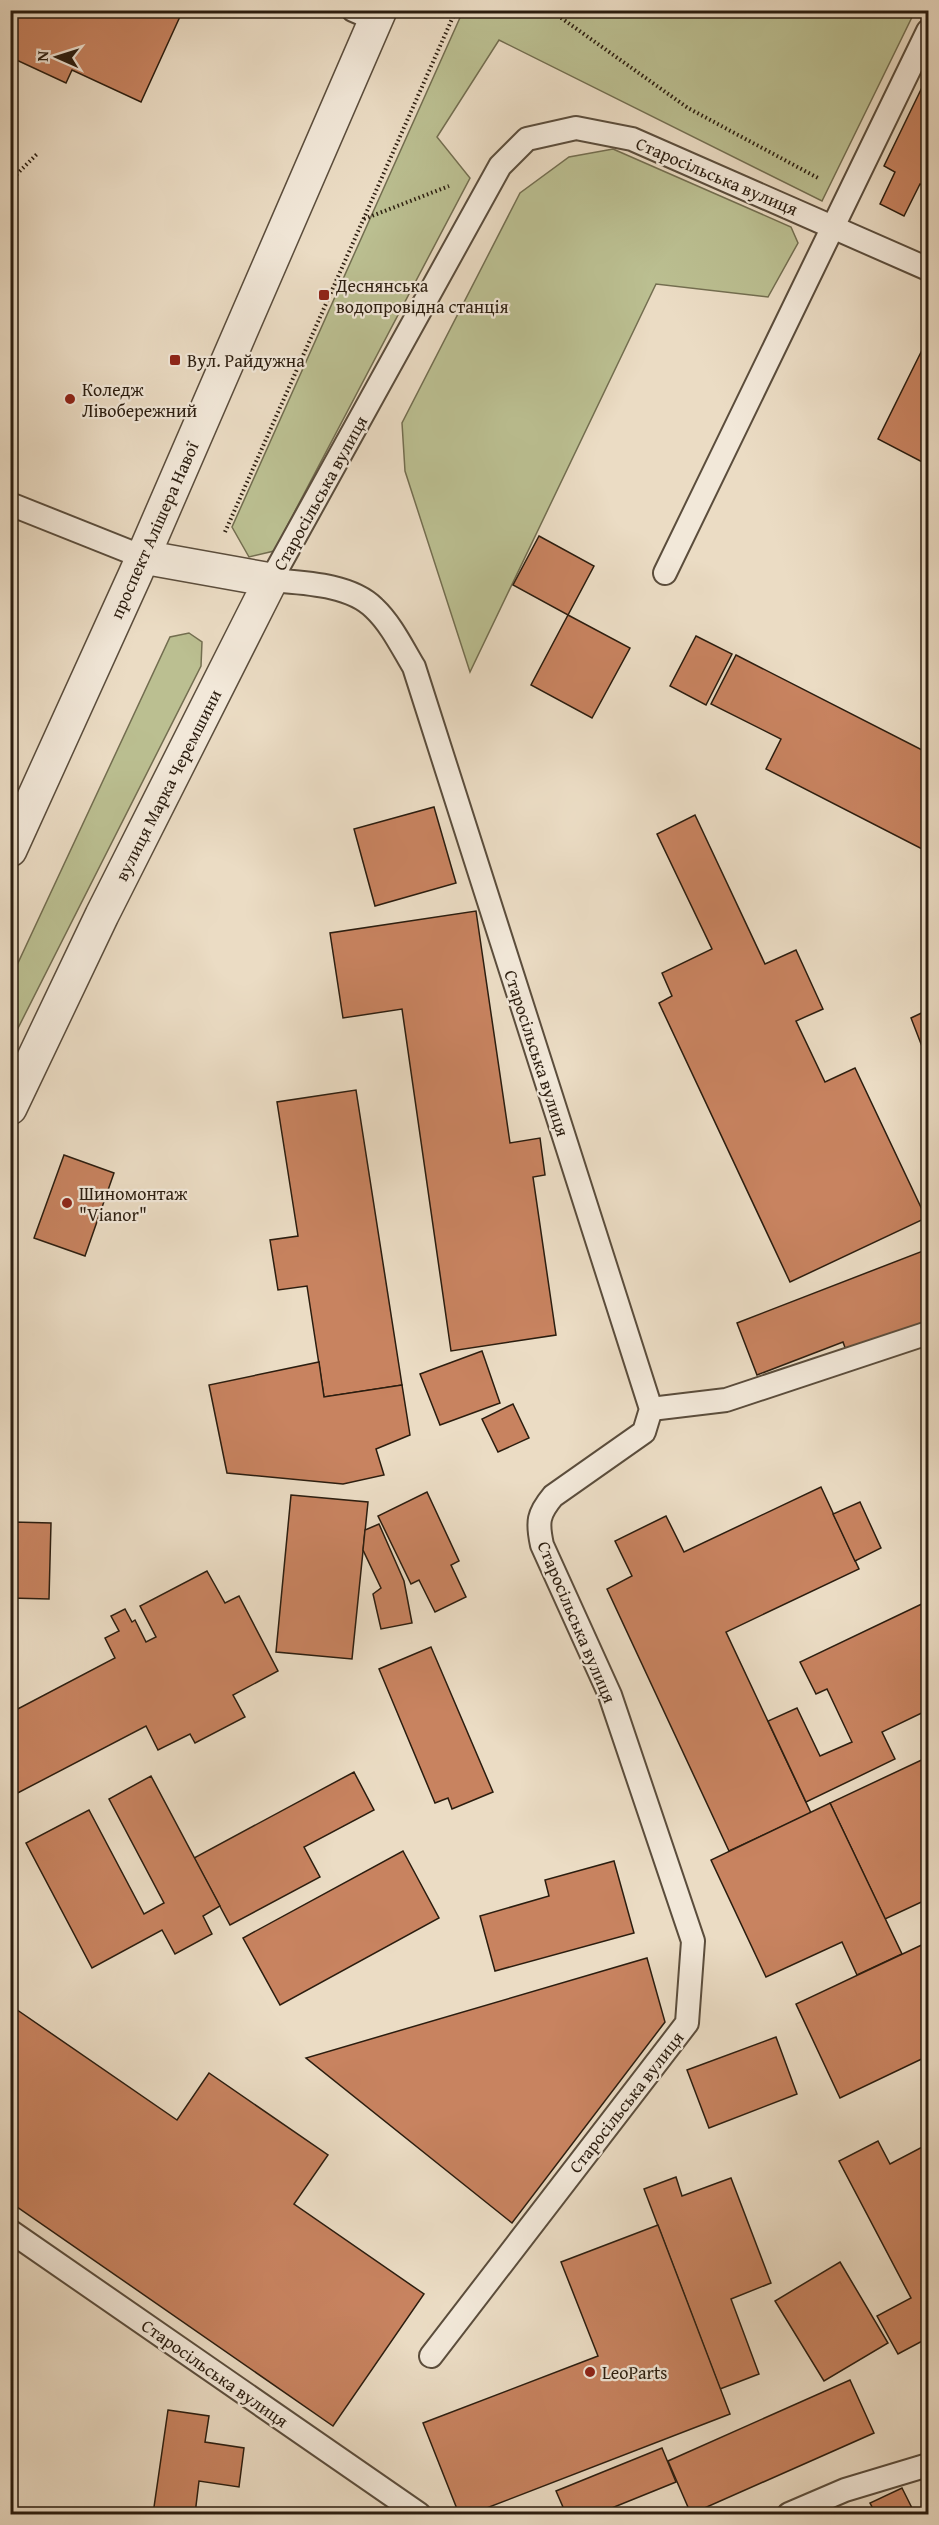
<svg xmlns="http://www.w3.org/2000/svg" width="939" height="2525" font-family="'Gentium Book Plus',serif">
	<style>
		.green { fill: #bbbf91; stroke: #736e50; stroke-width: 1.5 }
		.building { fill: #c88360; stroke: #2b1d0f; stroke-width: 1.5 }
		.lines { fill: none; stroke-linecap: round; stroke-linejoin: round }
		.service-casing { stroke: #5b4d3c; stroke-width: 26 }
		.minor-casing { stroke: #5b4d3c; stroke-width: 36 }
		.tertiary-casing { stroke: #5b4d3c; stroke-width: 36 }
		.path { stroke: #2b1d0f; stroke-width: 4; stroke-dasharray: 1.5 3; stroke-linecap: butt }
		.service { stroke: #f2e8d9; stroke-width: 22 }
		.minor { stroke: #f2e8d9; stroke-width: 33 }
		.tertiary { stroke: #f2e8d9; stroke-width: 33 }
		.poi-dot { fill: #8f2418; stroke: #f2e8d9; stroke-width: 2 }
		.labels { text-anchor: middle; dominant-baseline: central; stroke-width: 4.5; stroke-linejoin: round; paint-order: stroke }
		.street-label { font-size: 18px; fill: #2b1d0f; stroke: #f2e8d9 }
		.poi-label { font-size: 18px; fill: #2b1d0f; stroke: #f2e8d9; text-anchor: start }
	</style>
	<rect width="100%" height="100%" fill="#ebdcc4"/>
	<filter id="stains"><feTurbulence type="fractalNoise" baseFrequency=".00333" numOctaves="4"/><feColorMatrix values="0 0 0 0 .2 0 0 0 0 .09 0 0 0 0 .02 0 0 0 .5 -.17"/></filter>
	<radialGradient id="worn" r=".72"><stop offset=".6" stop-color="#630" stop-opacity="0"/><stop offset="1" stop-color="#630" stop-opacity=".3"/></radialGradient>
	<g class="green">
		<polygon points="463,11 915,11 822,201 499,40 437,137 470,178 274,551 249,557 232,527"/>
		<polygon points="613,149 791,227 798,243 768,297 656,284 470,672 405,471 402,423 520,193 569,157"/>
		<polygon points="189,633 202,642 201,666 11,1042 11,978 170,637"/>
	</g>
	<g class="building">
		<polygon points="10,10 183,10 141,102 72,70 66,83 10,57"/>
		<polygon points="928,75 928,188 920,184 904,216 880,204 895,172 884,166"/>
		<polygon points="928,338 928,465 878,439"/>
		<polygon points="539,536 594,566 568,615 513,585"/>
		<polygon points="568,615 630,648 592,718 531,685"/>
		<polygon points="696,636 732,654 706,705 670,686"/>
		<polygon points="736,655 928,753 928,852 766,769 781,739 711,704"/>
		<polygon points="434,807 456,883 375,906 354,829"/>
		<polygon points="695,815 765,964 796,950 823,1009 796,1021 825,1082 855,1068 926,1218 790,1282 659,1003 672,996 662,973 712,949 657,834"/>
		<polygon points="476,911 510,1143 540,1138 545,1175 533,1177 556,1335 451,1351 402,1009 343,1018 330,933"/>
		<polygon points="928,1010 928,1062 911,1018"/>
		<polygon points="356,1090 402,1385 324,1397 307,1286 278,1290 270,1240 298,1236 277,1102"/>
		<polygon points="64,1155 114,1173 85,1256 34,1238"/>
		<polygon points="928,1249 928,1321 847,1353 843,1342 757,1375 737,1323"/>
		<polygon points="482,1351 500,1403 440,1425 420,1374"/>
		<polygon points="319,1362 324,1397 402,1385 410,1435 376,1449 384,1475 343,1484 227,1473 209,1385"/>
		<polygon points="513,1404 529,1438 498,1452 482,1419"/>
		<polygon points="821,1487 859,1569 726,1632 811,1813 729,1851 607,1589 632,1576 615,1541 666,1516 684,1552"/>
		<polygon points="427,1492 459,1561 451,1565 466,1597 435,1612 419,1580 411,1584 378,1516"/>
		<polygon points="291,1495 368,1502 352,1659 276,1652"/>
		<polygon points="860,1502 881,1548 855,1561 833,1514"/>
		<polygon points="13,1522 51,1523 49,1599 10,1598"/>
		<polygon points="379,1524 404,1581 412,1623 381,1629 373,1594 381,1588 363,1550 365,1530"/>
		<polygon points="207,1571 225,1603 239,1596 278,1671 233,1695 245,1717 195,1743 190,1734 158,1750 146,1726 10,1797 10,1713 115,1658 105,1638 119,1631 111,1616 125,1609 132,1622 135,1620 146,1642 156,1637 140,1606"/>
		<polygon points="928,1601 928,1710 882,1732 895,1759 806,1802 768,1721 797,1708 820,1756 852,1742 827,1689 816,1694 800,1662"/>
		<polygon points="431,1647 493,1792 452,1809 448,1798 435,1803 379,1669"/>
		<polygon points="928,1757 928,1899 885,1919 830,1803"/>
		<polygon points="354,1772 374,1810 304,1847 320,1877 230,1925 194,1858"/>
		<polygon points="151,1776 220,1906 203,1916 212,1934 175,1954 162,1930 92,1968 26,1843 89,1810 144,1914 164,1903 109,1799"/>
		<polygon points="830,1803 902,1954 857,1975 842,1942 766,1977 711,1860"/>
		<polygon points="403,1851 439,1918 280,2005 243,1938"/>
		<polygon points="614,1861 634,1933 495,1971 480,1916 549,1896 545,1880"/>
		<polygon points="928,1942 928,2056 840,2098 796,2004"/>
		<polygon points="647,1958 665,2022 512,2223 306,2058"/>
		<polygon points="10,2005 177,2120 209,2073 328,2155 294,2204 424,2294 333,2426 10,2202"/>
		<polygon points="776,2037 797,2094 709,2128 687,2070"/>
		<polygon points="878,2141 890,2164 928,2144 928,2338 898,2354 877,2316 911,2298 839,2161"/>
		<polygon points="676,2177 682,2196 731,2178 771,2283 731,2299 759,2374 720,2389 644,2189"/>
		<polygon points="658,2225 730,2414 471,2514 459,2514 423,2423 598,2356 561,2262"/>
		<polygon points="840,2262 888,2343 824,2381 775,2301"/>
		<polygon points="850,2380 874,2433 691,2514 668,2461"/>
		<polygon points="168,2410 209,2416 205,2442 244,2448 239,2487 199,2481 195,2514 153,2514"/>
		<polygon points="662,2448 676,2482 597,2514 566,2514 556,2491"/>
		<polygon points="902,2488 915,2514 876,2514 870,2503"/>
	</g>
	<g class="lines">
		<g class="service-casing">
			<g id="service">
				<polyline points="353,10 376,20"/>
				<polyline points="10,504 143,557"/>
				<polyline points="665,573 928,31"/>
				<polyline points="651,1409 726,1400 928,1333"/>
				<polyline points="10,2231 419,2514"/>
				<path d="M431,2356l256,-333 6,-82 -83,-246 -68,-150c-5,-23 -4,-31 11,-49l91,-64 7,-23 -237,-742c-12,-20 -23,-43 -40,-59 -24,-24 -71,-25 -103,-28l229,-414 27,-27 49,-11 56,11 296,130"/>
				<polyline points="789,2514 845,2490 928,2465"/>
			</g>
		</g>
		<g class="minor-casing">
			<polyline id="minor" points="10,1108 102,915 271,580 143,557"/>
		</g>
		<g class="tertiary-casing">
			<polyline id="tertiary" points="10,850 135,575 380,10"/>
		</g>
		<g class="path">
			<polyline points="550,10 688,108 818,178"/>
			<polyline points="10,181 37,154"/>
			<polyline points="364,219 449,186"/>
			<polyline points="225,532 456,10"/>
		</g>
		<use href="#service" class="service"/>
		<use href="#minor" class="minor"/>
		<use href="#tertiary" class="tertiary"/>
	</g>
	<g class="poi-dot">
		<rect x="318" y="289" width="12" height="12" rx="3"/>
		<rect x="169" y="354" width="12" height="12" rx="3"/>
		<circle cx="70" cy="399" r="6"/>
		<circle cx="67" cy="1203" r="6"/>
		<circle cx="590" cy="2372" r="6"/>
	</g>
	<g class="labels">
		<g class="street-label">
			<text transform="translate(717 176) rotate(23)">Старосільська вулиця</text>
			<text transform="translate(320 493) rotate(-61)">Старосільська вулиця</text>
			<text transform="translate(154 530) rotate(-66)">проспект Алішера Навої</text>
			<text transform="translate(168 785) rotate(-63)">вулиця Марка Черемшини</text>
			<text transform="translate(537 1053) rotate(72)">Старосільська вулиця</text>
			<text transform="translate(577 1622) rotate(67)">Старосільська вулиця</text>
			<text transform="translate(626 2102) rotate(-52)">Старосільська вулиця</text>
			<text transform="translate(215 2373) rotate(35)">Старосільська вулиця</text>
		</g>
		<g class="poi-label">
			<text x="336" y="285">Деснянська<tspan x="336" dy="21">водопровідна станція</tspan></text>
			<text x="187" y="360">Вул. Райдужна</text>
			<text x="82" y="389">Коледж<tspan x="82" dy="21">Лівобережний</tspan></text>
			<text x="79" y="1193">Шиномонтаж<tspan x="79" dy="21">"Vianor"</tspan></text>
			<text x="602" y="2372">LeoParts</text>
		</g>
	</g>
	<rect width="939" height="2525" fill="none" stroke="#ebdcc4" stroke-width="36"/>
	<rect x="12" y="12" width="915" height="2501" fill="none" stroke="#2b1d0f" stroke-width="3"/>
	<rect x="18" y="18" width="903" height="2489" fill="none" stroke="#2b1d0f" stroke-width="1.5"/>
	<g transform="translate(57 57) rotate(273)" stroke="#f2e8d9" stroke-width="4.5" paint-order="stroke">
	<path d="M0-4.5L10 22L0 15L-10 22Z" fill="#2b1d0f"/>
	<text y="-9" font-size="16" font-weight="bold" text-anchor="middle" fill="#2b1d0f">N</text>
	</g>
	<rect width="100%" height="100%" filter="url(#stains)"/>
	<rect width="100%" height="100%" fill="url(#worn)"/>
</svg>
